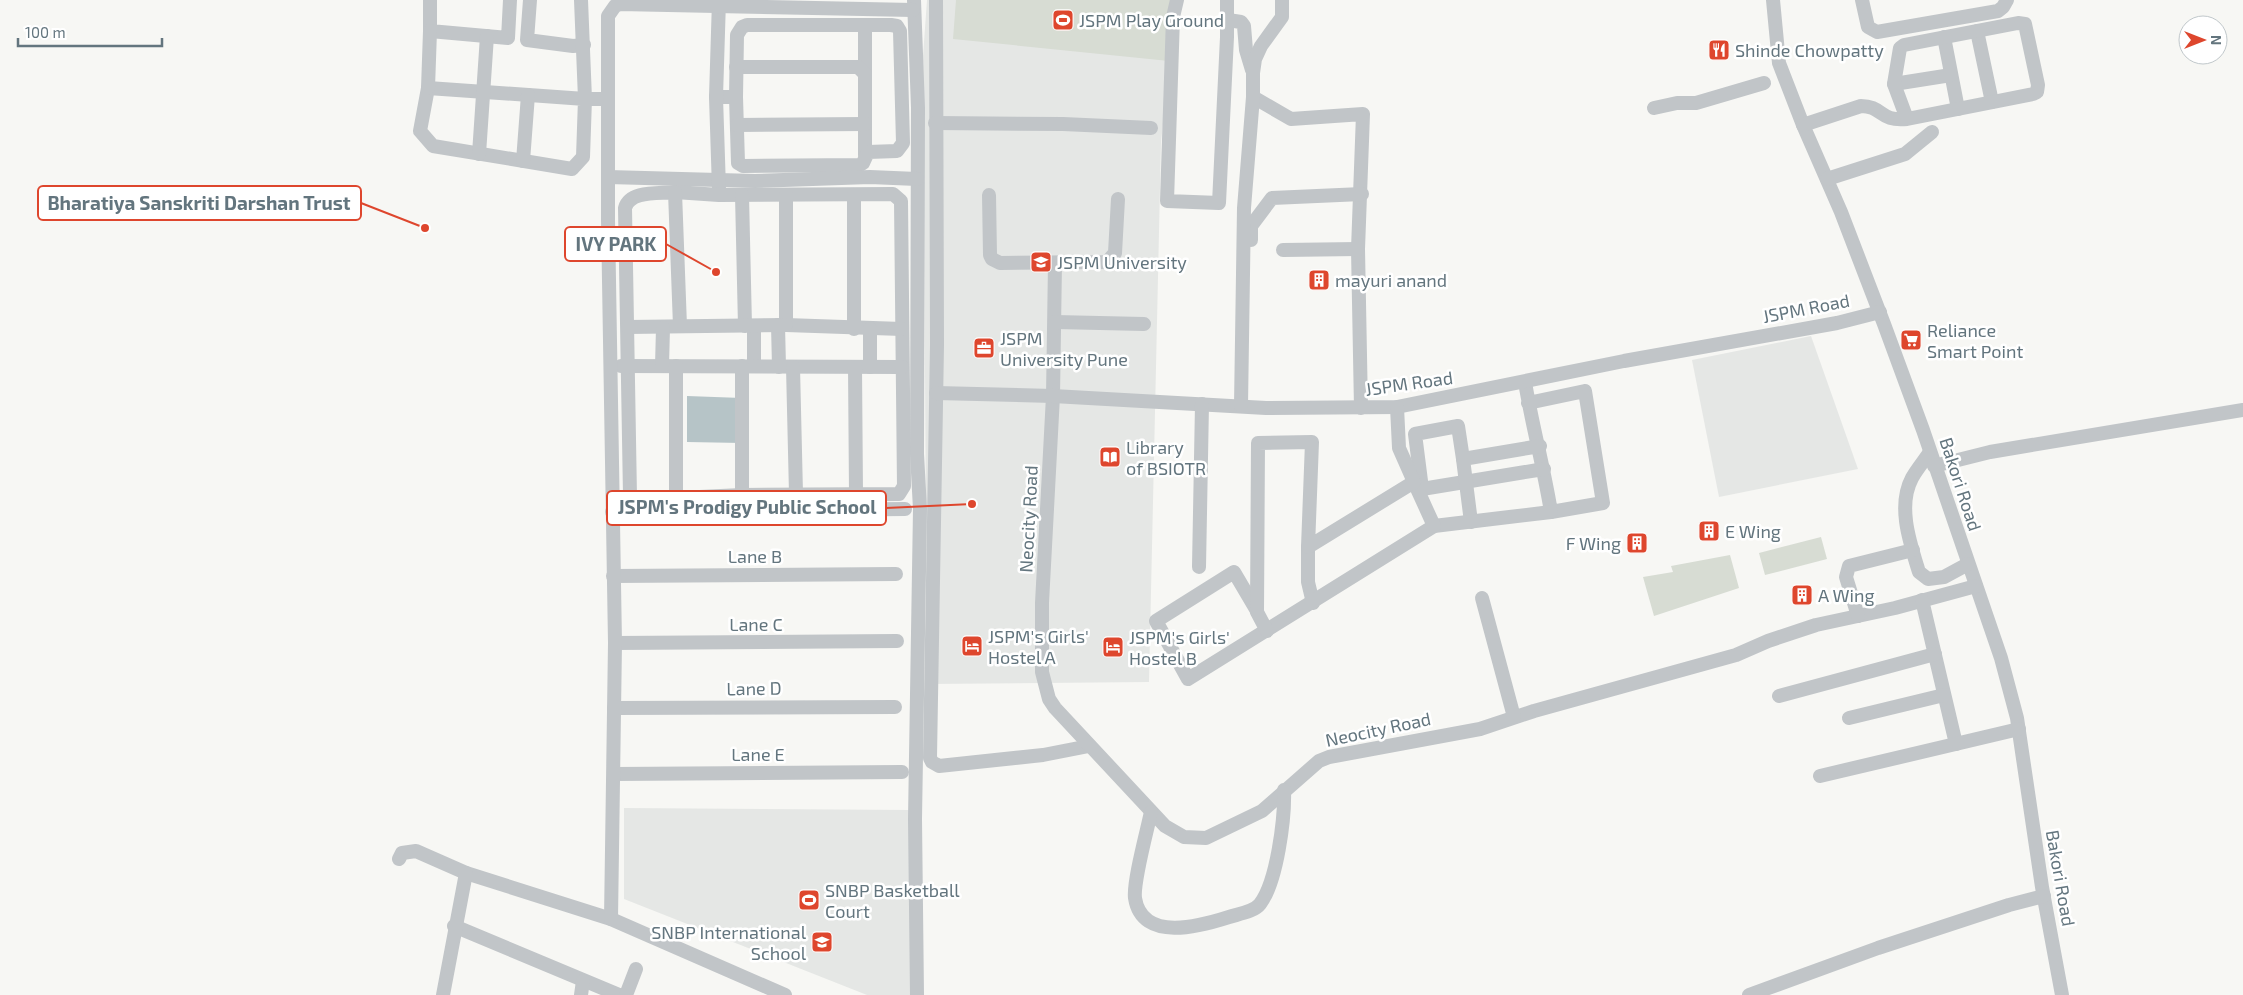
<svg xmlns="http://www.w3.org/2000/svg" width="2243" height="995" font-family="'Exo 2',sans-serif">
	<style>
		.built { fill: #e5e7e5 }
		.green { fill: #d7dcd3 }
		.water { fill: #b6c4c7 }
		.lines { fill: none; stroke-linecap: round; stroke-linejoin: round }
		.minor { stroke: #c1c5c8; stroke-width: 14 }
		.labels { text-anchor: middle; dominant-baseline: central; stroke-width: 5; stroke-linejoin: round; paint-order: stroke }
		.poi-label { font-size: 18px; fill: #63757e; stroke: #fff; text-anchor: start }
		.street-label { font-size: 18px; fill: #63757e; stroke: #fff }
		.leader { fill: none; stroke: #de462d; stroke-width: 2 }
		.callout-dot { fill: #de462d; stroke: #fff; stroke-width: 2 }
		.callout { fill: #fff; stroke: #de462d; stroke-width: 2 }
		.callout-label { font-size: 19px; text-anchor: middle; font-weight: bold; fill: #63757e }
	</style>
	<rect width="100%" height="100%" fill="#f7f7f4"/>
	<g class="built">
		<polygon points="927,0 1173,0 1170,61 1161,142 1149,682 927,684 923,56"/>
		<polygon points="1811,336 1858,469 1719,497 1692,360"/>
		<polygon points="624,808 910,810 912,995 867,995 624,899"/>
	</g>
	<g class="green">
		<polygon points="956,0 1173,0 1169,61 953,39"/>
		<polygon points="1821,537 1827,559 1765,575 1759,553"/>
		<polygon points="1730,555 1739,588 1654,616 1643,577 1673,572 1671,566"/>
	</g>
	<polygon class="water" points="687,396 742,398 742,443 687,442"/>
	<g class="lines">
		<g class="minor">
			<polyline points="430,0 430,31 508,38 510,0"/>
			<polyline points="530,0 527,40 573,46 584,45"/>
			<polyline points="581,0 585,99 583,157 572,169 433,146 420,131 428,88 585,99 607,99"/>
			<polyline points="914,0 918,108 917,454 920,509 915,819 917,995"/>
			<polyline points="936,0 937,345 930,758 932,762 939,766 1043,755 1089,746"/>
			<polyline points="1177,0 1173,17 1167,201 1219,203 1227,37 1227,0"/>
			<polyline points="1773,0 1779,63 1803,125 1841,212 1884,324 1923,430 2001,658 2017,718 2042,887 2062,995"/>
			<polyline points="1862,0 1868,27 1877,32 1998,11 2003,7 2007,0"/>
			<polyline points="1228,20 1241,22 1244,26 1246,50 1252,70"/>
			<polyline points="865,25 865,74"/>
			<polyline points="1977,31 1992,102"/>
			<polyline points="1944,37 1958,109"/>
			<polyline points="736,67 858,67 865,74 865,155"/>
			<polyline points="1894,84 1951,75"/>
			<polyline points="428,88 430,31"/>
			<polyline points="716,97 736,97 737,35 742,27 747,25 891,25 897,26 900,31 903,143 897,151 868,152 863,163 860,165 743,166 738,163 736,97"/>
			<polyline points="1253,97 1291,119 1363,114 1358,249 1361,408"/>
			<polyline points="1654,108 1677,103 1696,103 1764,83"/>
			<polyline points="935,123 1063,124 1151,128"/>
			<polyline points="737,125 865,124"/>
			<path d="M1803,125l58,-19c22,0 18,16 46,13l126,-25 4,-2 1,-7 -13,-61 -7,-1 -114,22 -4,3 -6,36 13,35"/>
			<polyline points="479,154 487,36"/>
			<polyline points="523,161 528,95"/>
			<polyline points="608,177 755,181 870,177 917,179"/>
			<polyline points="1827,179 1905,154 1932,132"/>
			<polyline points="719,189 716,97 719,0"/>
			<path d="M675,192l44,3 174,-1 8,7 3,285 -5,8 -157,1 -106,5 -6,-4 -5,-288c5,-18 35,-14 50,-16z"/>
			<polyline points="675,192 680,326"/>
			<polyline points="742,195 745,326"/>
			<polyline points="786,195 786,325 902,329"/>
			<polyline points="854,195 854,329"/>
			<polyline points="989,195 990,255 992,259 1000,263 1107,262 1115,253 1118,199"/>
			<polyline points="1251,240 1251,226 1272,198 1362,194"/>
			<polyline points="1283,250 1358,249"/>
			<polyline points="1055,263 1053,396 1042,603 1042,672 1049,699 1055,708 1165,826 1184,837 1206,838 1262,811 1319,761 1329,757 1480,729 1534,711 1736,655 1768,641 1816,625 1895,608 1976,586"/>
			<polyline points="1055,322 1144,324"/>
			<polyline points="778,325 779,367"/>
			<polyline points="754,326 754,366"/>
			<polyline points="628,327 786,325"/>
			<polyline points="870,329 870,367"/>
			<polyline points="621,366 902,367"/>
			<polyline points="662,366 663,328"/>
			<polyline points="676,366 676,498"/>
			<polyline points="742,366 742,495"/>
			<polyline points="793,367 796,494"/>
			<polyline points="855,367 856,494"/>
			<path d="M1525,382c7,43 19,86 26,130l52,-9 -18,-112 -57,12"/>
			<polyline points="936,393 1053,396 1266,408 1397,407 1624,361 1837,323 1880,312"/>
			<polyline points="1241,406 1244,208 1253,97 1253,73 1255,59 1261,46 1282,17 1282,0"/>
			<path d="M1930,452c-6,9 -13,17 -18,26 -15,28 -2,65 7,94l9,7 16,-2 24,-13"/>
			<polyline points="1463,459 1458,426 1415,434 1422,489 1544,469"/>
			<polyline points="1934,466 1990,452 2243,410"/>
			<polyline points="612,512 905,509"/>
			<polyline points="1471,522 1463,459 1540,446"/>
			<polyline points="1434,526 1551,512"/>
			<polyline points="1308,547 1308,582 1313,603"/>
			<polyline points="1199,567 1202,404"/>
			<polyline points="613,576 896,574"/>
			<polyline points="1482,598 1514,717"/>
			<polyline points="1922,600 1956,744"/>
			<polyline points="1257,611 1234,572 1156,621 1188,679 1434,526 1414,482"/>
			<polyline points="1858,616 1846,577 1849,566 1913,550"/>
			<polyline points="1267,631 1257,612 1258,443 1312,442 1308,547 1414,482 1399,448 1397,407"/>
			<polyline points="615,643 897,641"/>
			<polyline points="1779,696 1935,654"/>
			<polyline points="614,708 895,707"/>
			<polyline points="1849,718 1944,695"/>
			<polyline points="614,774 902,772"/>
			<polyline points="1820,776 2019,729"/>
			<path d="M1151,812c-4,19 -18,70 -16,86 7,45 66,28 94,19 9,-3 25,-5 31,-13 17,-22 25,-86 24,-114"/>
			<polyline points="399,859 402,853 416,851 466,873 611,919 785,995"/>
			<polyline points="611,919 615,643 608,220 608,16 615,6 620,4 913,10"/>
			<polyline points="454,926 619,995"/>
			<polyline points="443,995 466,873"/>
			<polyline points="581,995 583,981"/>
			<polyline points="626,995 636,969"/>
			<polyline points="1749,995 1878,948 2009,905 2044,896"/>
		</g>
	</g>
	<defs>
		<g id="stadium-square" transform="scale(1.125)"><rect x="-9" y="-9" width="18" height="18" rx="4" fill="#de462d" stroke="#fff"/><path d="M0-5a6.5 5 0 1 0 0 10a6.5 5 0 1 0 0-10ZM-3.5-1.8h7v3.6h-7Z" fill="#fff"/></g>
		<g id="restaurant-square" transform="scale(1.125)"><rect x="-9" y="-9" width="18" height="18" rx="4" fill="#de462d" stroke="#fff"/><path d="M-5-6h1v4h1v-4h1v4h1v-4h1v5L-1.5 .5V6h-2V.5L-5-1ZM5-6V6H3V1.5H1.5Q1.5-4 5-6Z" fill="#fff"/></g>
		<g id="university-square" transform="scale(1.125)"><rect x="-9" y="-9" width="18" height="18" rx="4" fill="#de462d" stroke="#fff"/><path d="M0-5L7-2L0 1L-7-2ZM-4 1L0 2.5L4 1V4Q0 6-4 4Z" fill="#fff"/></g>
		<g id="building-square" transform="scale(1.125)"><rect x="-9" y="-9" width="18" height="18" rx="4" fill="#de462d" stroke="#fff"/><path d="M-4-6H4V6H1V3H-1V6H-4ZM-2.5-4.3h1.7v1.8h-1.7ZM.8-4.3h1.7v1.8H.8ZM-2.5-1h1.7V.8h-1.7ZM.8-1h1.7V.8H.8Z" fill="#fff"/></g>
		<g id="supermarket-square" transform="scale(1.125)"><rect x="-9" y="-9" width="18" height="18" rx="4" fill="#de462d" stroke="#fff"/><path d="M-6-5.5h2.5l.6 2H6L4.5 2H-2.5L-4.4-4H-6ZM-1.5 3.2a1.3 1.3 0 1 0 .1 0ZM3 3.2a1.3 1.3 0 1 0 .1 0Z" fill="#fff"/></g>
		<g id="office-square" transform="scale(1.125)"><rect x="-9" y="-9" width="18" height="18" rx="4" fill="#de462d" stroke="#fff"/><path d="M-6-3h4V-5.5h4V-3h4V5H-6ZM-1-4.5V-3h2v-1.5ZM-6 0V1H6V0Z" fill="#fff"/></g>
		<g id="library-square" transform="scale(1.125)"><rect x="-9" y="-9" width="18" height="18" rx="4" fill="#de462d" stroke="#fff"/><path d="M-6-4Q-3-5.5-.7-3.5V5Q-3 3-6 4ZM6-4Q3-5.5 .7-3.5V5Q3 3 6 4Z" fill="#fff"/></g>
		<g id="hotel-square" transform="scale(1.125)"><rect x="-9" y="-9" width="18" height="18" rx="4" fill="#de462d" stroke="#fff"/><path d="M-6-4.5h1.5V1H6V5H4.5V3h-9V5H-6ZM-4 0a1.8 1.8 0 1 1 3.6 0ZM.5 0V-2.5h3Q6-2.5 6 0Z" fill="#fff"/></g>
		<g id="school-square" transform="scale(1.125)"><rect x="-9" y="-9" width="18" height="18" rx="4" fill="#de462d" stroke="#fff"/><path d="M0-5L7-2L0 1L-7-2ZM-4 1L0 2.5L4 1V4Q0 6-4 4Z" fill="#fff"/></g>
	</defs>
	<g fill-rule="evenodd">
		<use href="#stadium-square" x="1063" y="20"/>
		<use href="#restaurant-square" x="1719" y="50"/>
		<use href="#university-square" x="1041" y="262"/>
		<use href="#building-square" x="1319" y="280"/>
		<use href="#supermarket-square" x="1911" y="340"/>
		<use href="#office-square" x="984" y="348"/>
		<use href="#library-square" x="1110" y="457"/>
		<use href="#building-square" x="1709" y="531"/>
		<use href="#building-square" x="1637" y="543"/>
		<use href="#building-square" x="1802" y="595"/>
		<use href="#hotel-square" x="972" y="646"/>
		<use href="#hotel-square" x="1113" y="647"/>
		<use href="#stadium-square" x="809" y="900"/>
		<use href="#school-square" x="822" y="942"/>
	</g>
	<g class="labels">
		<g class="poi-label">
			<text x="1079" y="20">JSPM Play Ground</text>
			<text x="1735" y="50">Shinde Chowpatty</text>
			<text x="1057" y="262">JSPM University</text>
			<text x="1335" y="280">mayuri anand</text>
			<text x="1927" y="330">Reliance<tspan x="1927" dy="21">Smart Point</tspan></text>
			<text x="1000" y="338">JSPM<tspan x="1000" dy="21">University Pune</tspan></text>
			<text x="1126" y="447">Library<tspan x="1126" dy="21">of BSIOTR</tspan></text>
			<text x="1725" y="531">E Wing</text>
			<text x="1621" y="543" text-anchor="end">F Wing</text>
			<text x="1818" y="595">A Wing</text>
			<text x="988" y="636">JSPM's Girls'<tspan x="988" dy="21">Hostel A</tspan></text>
			<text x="1129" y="637">JSPM's Girls'<tspan x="1129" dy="21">Hostel B</tspan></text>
			<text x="825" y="890">SNBP Basketball<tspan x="825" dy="21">Court</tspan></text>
			<text x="806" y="932" text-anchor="end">SNBP International<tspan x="806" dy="21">School</tspan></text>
		</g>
		<g class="street-label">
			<text transform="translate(1806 308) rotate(-11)">JSPM Road</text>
			<text transform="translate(1409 383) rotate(-8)">JSPM Road</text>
			<text transform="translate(1961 484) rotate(72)">Bakori Road</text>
			<text transform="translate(1028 519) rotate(-87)">Neocity Road</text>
			<text x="755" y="556">Lane B</text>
			<text x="756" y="624">Lane C</text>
			<text transform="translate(754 688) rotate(-1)">Lane D</text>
			<text transform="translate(1378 729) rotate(-12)">Neocity Road</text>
			<text x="758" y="754">Lane E</text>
			<text transform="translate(2061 878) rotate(80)">Bakori Road</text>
		</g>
	</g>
	<path class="leader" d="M425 228L361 203M716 272L666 244M972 504L886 508"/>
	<g class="callout-dot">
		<circle cx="425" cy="228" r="5"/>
		<circle cx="716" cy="272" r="5"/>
		<circle cx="972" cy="504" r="5"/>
	</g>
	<g class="callout">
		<rect x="38" y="186" width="323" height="34" rx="5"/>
		<rect x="565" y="227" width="101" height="34" rx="5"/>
		<rect x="607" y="491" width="279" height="34" rx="5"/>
	</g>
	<g class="callout-label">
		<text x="199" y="210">Bharatiya Sanskriti Darshan Trust</text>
		<text x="616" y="251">IVY PARK</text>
		<text x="747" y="514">JSPM's Prodigy Public School</text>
	</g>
	<g transform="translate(2203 40) rotate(90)"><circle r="24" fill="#ffffff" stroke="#c1c8cb"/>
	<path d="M0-4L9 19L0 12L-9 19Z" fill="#de462d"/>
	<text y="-8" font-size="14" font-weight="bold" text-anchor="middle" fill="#63757e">N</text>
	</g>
	<path d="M18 38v8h144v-8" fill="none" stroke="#63757e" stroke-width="2.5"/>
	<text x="25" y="38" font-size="15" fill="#63757e" stroke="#ffffff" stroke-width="4" paint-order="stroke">100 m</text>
</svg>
